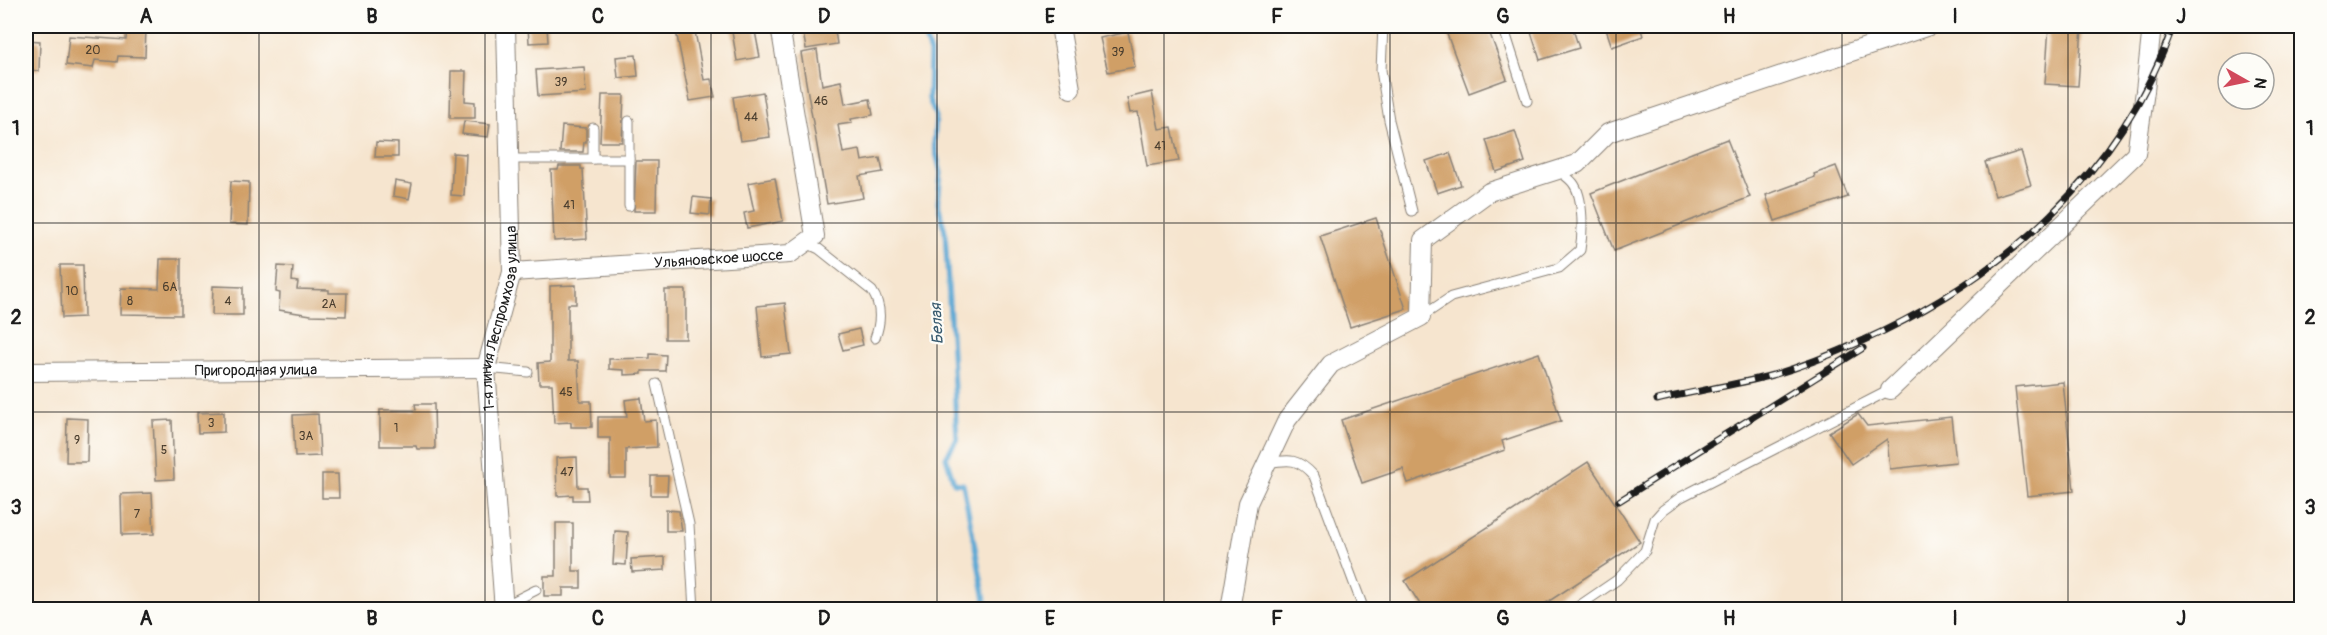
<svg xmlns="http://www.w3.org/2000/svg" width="2327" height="635" font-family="Pangolin,sans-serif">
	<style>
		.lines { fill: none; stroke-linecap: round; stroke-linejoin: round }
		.stream { stroke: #5ca8d4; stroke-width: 5 }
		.building { fill: #d09f66 }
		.lane-casing { stroke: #898076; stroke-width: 11 }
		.street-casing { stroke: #898076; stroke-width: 20 }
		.lane { stroke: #fff; stroke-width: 9 }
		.street { stroke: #fff; stroke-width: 18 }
		.rail-casing { stroke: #1c1c1c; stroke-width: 7 }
		.rail { stroke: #fdfcf7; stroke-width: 4.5; stroke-dasharray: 14; stroke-linecap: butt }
		.grid { fill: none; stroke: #1c1c1c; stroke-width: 1.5; stroke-opacity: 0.55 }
		.labels { text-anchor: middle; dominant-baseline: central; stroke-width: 4.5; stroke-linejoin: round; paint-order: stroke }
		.number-label { font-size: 12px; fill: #493d2e }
		.street-label { font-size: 15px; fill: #1c1c1c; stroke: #fdfcf7 }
		.water-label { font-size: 16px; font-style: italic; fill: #395b6f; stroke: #fdfcf7 }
		.neatline { fill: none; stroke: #1c1c1c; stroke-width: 2 }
		.grid-label { font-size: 20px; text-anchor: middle; font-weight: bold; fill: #1c1c1c }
	</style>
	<rect width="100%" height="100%" fill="#fdfcf7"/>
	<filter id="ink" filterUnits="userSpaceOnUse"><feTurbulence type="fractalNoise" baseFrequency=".0167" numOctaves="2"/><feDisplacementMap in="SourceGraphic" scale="12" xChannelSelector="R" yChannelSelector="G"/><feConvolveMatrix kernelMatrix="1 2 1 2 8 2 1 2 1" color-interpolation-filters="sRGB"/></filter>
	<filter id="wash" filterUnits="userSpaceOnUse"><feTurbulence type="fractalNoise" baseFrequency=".008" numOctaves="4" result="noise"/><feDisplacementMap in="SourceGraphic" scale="24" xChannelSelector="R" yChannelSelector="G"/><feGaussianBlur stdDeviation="1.35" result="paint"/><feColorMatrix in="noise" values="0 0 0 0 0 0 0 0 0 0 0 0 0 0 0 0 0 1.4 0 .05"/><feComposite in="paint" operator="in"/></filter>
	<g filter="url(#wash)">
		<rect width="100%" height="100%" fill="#f6e5cf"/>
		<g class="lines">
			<polyline class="stream" points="926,26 924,35 930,53 929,99 936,117 934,144 941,173 938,203 945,231 957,439 946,457 954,483 963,484 987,610"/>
		</g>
		<g id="blocks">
			<g class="building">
				<polygon points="127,26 146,27 145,57 118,56 117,62 95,60 93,68 66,65 69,36 126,40"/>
				<polygon points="528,26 547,26 548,42 529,43"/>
				<polygon points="675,26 694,26 704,80 711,79 715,97 690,101"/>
				<polygon points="731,26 754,26 760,57 737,61"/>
				<polygon points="802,26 822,26 823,33 835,31 837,44 806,49"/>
				<polygon points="1444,26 1487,26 1507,79 1469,93"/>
				<polygon points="1529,26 1572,26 1579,48 1540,60"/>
				<polygon points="1605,26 1640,26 1643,36 1612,47"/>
				<polygon points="2049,26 2082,26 2078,86 2045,84"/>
				<polygon points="1128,32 1135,67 1108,72 1100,38"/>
				<polygon points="26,40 40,41 39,71 26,70"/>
				<polygon points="817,50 822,85 841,81 845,104 870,99 873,115 851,119 852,123 838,125 843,153 860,150 862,161 880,158 883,172 859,176 863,198 827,204 801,53"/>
				<polygon points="636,55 638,76 618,78 616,57"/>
				<polygon points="584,67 586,93 538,96 536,70"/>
				<polygon points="451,71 466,71 465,101 475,102 475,118 450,118"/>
				<polygon points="763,92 770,137 740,141 733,97"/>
				<polygon points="1152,92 1159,129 1172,127 1179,161 1147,166 1138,112 1130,113 1127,98"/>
				<polygon points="602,95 624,95 622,142 600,142"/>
				<polygon points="464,121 490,124 488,137 462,134"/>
				<polygon points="562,126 586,128 586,142 584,142 583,152 560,152"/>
				<polygon points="1515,131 1525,162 1496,172 1486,140"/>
				<polygon points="1727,139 1750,197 1614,251 1591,193"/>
				<polygon points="376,142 398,143 398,157 375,157"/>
				<polygon points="2021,151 2031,185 1995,196 1985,162"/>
				<polygon points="453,153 466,154 464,196 451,195"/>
				<polygon points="1450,153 1461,185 1437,193 1426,161"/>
				<polygon points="636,161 657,161 656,211 634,211"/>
				<polygon points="559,166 581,166 581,169 583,169 587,239 554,241 551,170 558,170"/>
				<polygon points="1836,166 1848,197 1775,221 1766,195 1815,177 1814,174"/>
				<polygon points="775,178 783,221 747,228 744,213 754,211 748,183"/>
				<polygon points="231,181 249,182 248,225 229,224"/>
				<polygon points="395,181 412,184 409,199 393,196"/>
				<polygon points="693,197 711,199 710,215 691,213"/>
				<polygon points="1376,218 1406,309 1350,327 1320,236"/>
				<polygon points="160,259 181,259 181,315 120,314 121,288 159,289"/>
				<polygon points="60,265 83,265 84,317 62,318"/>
				<polygon points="278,266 293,267 292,281 298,282 297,289 329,290 329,293 347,293 346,316 311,315 279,310 280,293 276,292"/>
				<polygon points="576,285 576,304 568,304 568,361 578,361 580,401 591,401 592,427 571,427 571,422 554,423 552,384 539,384 538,363 550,362 550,286"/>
				<polygon points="213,286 243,287 243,315 212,315"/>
				<rect x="665" y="290" width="21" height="49"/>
				<polygon points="785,303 791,354 762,357 757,306"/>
				<polygon points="859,329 863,345 843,350 838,334"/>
				<polygon points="1539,353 1561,421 1502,441 1505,450 1408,483 1403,469 1362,483 1341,420"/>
				<polygon points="650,354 666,355 665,371 642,371 642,374 624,375 624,370 609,369 609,359 650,358"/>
				<polygon points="2063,382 2074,491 2027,496 2015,387"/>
				<polygon points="641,398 644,421 656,420 657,447 626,449 626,478 610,478 610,438 598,438 598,417 627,417 625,400"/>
				<polygon points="415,404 434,404 435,449 417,449 416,446 380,446 380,410 416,410"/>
				<polygon points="224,412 224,432 198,433 197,413"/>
				<polygon points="318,414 320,456 295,457 293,415"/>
				<polygon points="1858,414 1867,426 1951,417 1956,462 1890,469 1887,439 1851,464 1829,432"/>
				<polygon points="67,418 88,419 87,462 66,462"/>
				<polygon points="172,420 174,479 156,480 153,421"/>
				<polygon points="577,457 578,487 587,487 588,500 573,500 573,495 557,496 556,458"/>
				<polygon points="1588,462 1640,542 1537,609 1423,609 1405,581"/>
				<polygon points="322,474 338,474 339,498 322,498"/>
				<polygon points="651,476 668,476 667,495 651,495"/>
				<polygon points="152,493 154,534 122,535 121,494"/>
				<polygon points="666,510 679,511 682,531 666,531"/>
				<polygon points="556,523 573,523 573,571 581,571 581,588 563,588 563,596 544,596 544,576 556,576"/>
				<polygon points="615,531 628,532 626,565 613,564"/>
				<polygon points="665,557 665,570 632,572 631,559"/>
			</g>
		</g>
	</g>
	<g filter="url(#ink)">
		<use href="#blocks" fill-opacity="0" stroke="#898076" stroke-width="1.5"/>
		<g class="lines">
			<g class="lane-casing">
				<g id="lane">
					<polyline points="1383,26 1381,70 1389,120 1412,211"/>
					<polyline points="1503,26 1527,101"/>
					<polyline points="593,128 593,159"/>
					<polyline points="509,159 629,159"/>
					<polyline points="629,206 629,121"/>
					<path d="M806,243l13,6 53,42c10,15 9,31 3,47"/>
					<path d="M1421,317l30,-20 108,-29 21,-18c3,-17 4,-53 -7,-67 -4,-5 -10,-9 -15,-13"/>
					<polyline points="486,368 528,372"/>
					<polyline points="657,384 689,524 694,610"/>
					<path d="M1267,463c23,-4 31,-5 47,13l50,134"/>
					<polyline points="504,606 536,590"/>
					<polyline points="1573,610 1617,580 1645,551 1655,519 1663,510 1681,497 1890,390"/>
				</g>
			</g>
			<g class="street-casing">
				<g id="street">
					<polyline points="1060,26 1071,89"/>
					<path id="s1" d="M512,272l278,-18 25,-18 -35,-210"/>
					<path id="s2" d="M26,372l460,-4"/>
					<polyline points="1890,390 2136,154 2145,91 2152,26"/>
					<path id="s3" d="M504,610l-18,-242 26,-96 -6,-246"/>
					<polyline points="1230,610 1248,503 1287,420 1331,364 1421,317 1423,240 1489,192 1577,164 1608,133 1929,26"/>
				</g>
			</g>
			<use href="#lane" class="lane"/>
			<use href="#street" class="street"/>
			<g class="rail-casing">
				<g id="rail">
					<polyline points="1726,27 1730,26"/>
					<path d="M1657,400c38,-9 78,-15 116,-25 30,-9 60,-21 89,-34 139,-62 260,-169 311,-315"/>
					<polyline points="1619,501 1863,348"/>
				</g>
			</g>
			<use href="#rail" class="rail"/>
		</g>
	</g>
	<path class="grid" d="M259,26v584M485,26v584M711,26v584M937,26v584M1164,26v584M1390,26v584M1616,26v584M1842,26v584M2068,26v584M26,223h2276M26,412h2276"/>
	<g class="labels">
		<g class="number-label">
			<text x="93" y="50">20</text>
			<text x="1118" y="52">39</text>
			<text x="561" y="82">39</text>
			<text x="821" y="101">46</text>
			<text x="751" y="117">44</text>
			<text x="1160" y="146">41</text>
			<text x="569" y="205">41</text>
			<text x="170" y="287">6А</text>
			<text x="72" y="291">10</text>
			<text x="130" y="301">8</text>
			<text x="228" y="301">4</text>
			<text x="329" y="304">2А</text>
			<text x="566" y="392">45</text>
			<text x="211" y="423">3</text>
			<text x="396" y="428">1</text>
			<text x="306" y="436">3А</text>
			<text x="77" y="440">9</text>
			<text x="164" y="450">5</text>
			<text x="567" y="472">47</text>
			<text x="137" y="514">7</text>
		</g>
		<g class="street-label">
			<text stroke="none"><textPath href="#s1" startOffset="207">Ульяновское шоссе</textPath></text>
			<text stroke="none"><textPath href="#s3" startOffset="294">1-я линия Леспромхоза улица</textPath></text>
			<text stroke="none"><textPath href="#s2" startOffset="230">Пригородная улица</textPath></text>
		</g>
		<g class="water-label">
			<text transform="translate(937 324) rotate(-93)">Белая</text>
		</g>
	</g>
	<rect width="2327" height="635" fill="none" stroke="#fdfcf7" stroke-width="66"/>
	<g transform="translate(2246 81) rotate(99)"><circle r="28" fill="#fdfcf7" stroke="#a3a29f" stroke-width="1.5"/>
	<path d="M0-4.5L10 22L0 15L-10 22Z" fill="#d1495b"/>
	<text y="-9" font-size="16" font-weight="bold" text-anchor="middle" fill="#1c1c1c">N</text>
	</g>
	<rect x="33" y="33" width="2261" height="569" class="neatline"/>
	<g class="grid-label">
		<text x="146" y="23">A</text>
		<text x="372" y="23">B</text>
		<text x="598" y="23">C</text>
		<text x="824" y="23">D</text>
		<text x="1050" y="23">E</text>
		<text x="1277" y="23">F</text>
		<text x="1503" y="23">G</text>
		<text x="1729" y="23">H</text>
		<text x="1955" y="23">I</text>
		<text x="2181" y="23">J</text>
		<text x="16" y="135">1</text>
		<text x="2310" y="135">1</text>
		<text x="16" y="324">2</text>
		<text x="2310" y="324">2</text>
		<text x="16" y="514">3</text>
		<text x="2310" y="514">3</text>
		<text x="146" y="625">A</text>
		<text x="372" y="625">B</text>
		<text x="598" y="625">C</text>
		<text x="824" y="625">D</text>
		<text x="1050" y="625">E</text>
		<text x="1277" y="625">F</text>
		<text x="1503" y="625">G</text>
		<text x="1729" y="625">H</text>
		<text x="1955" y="625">I</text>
		<text x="2181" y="625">J</text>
	</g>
</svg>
